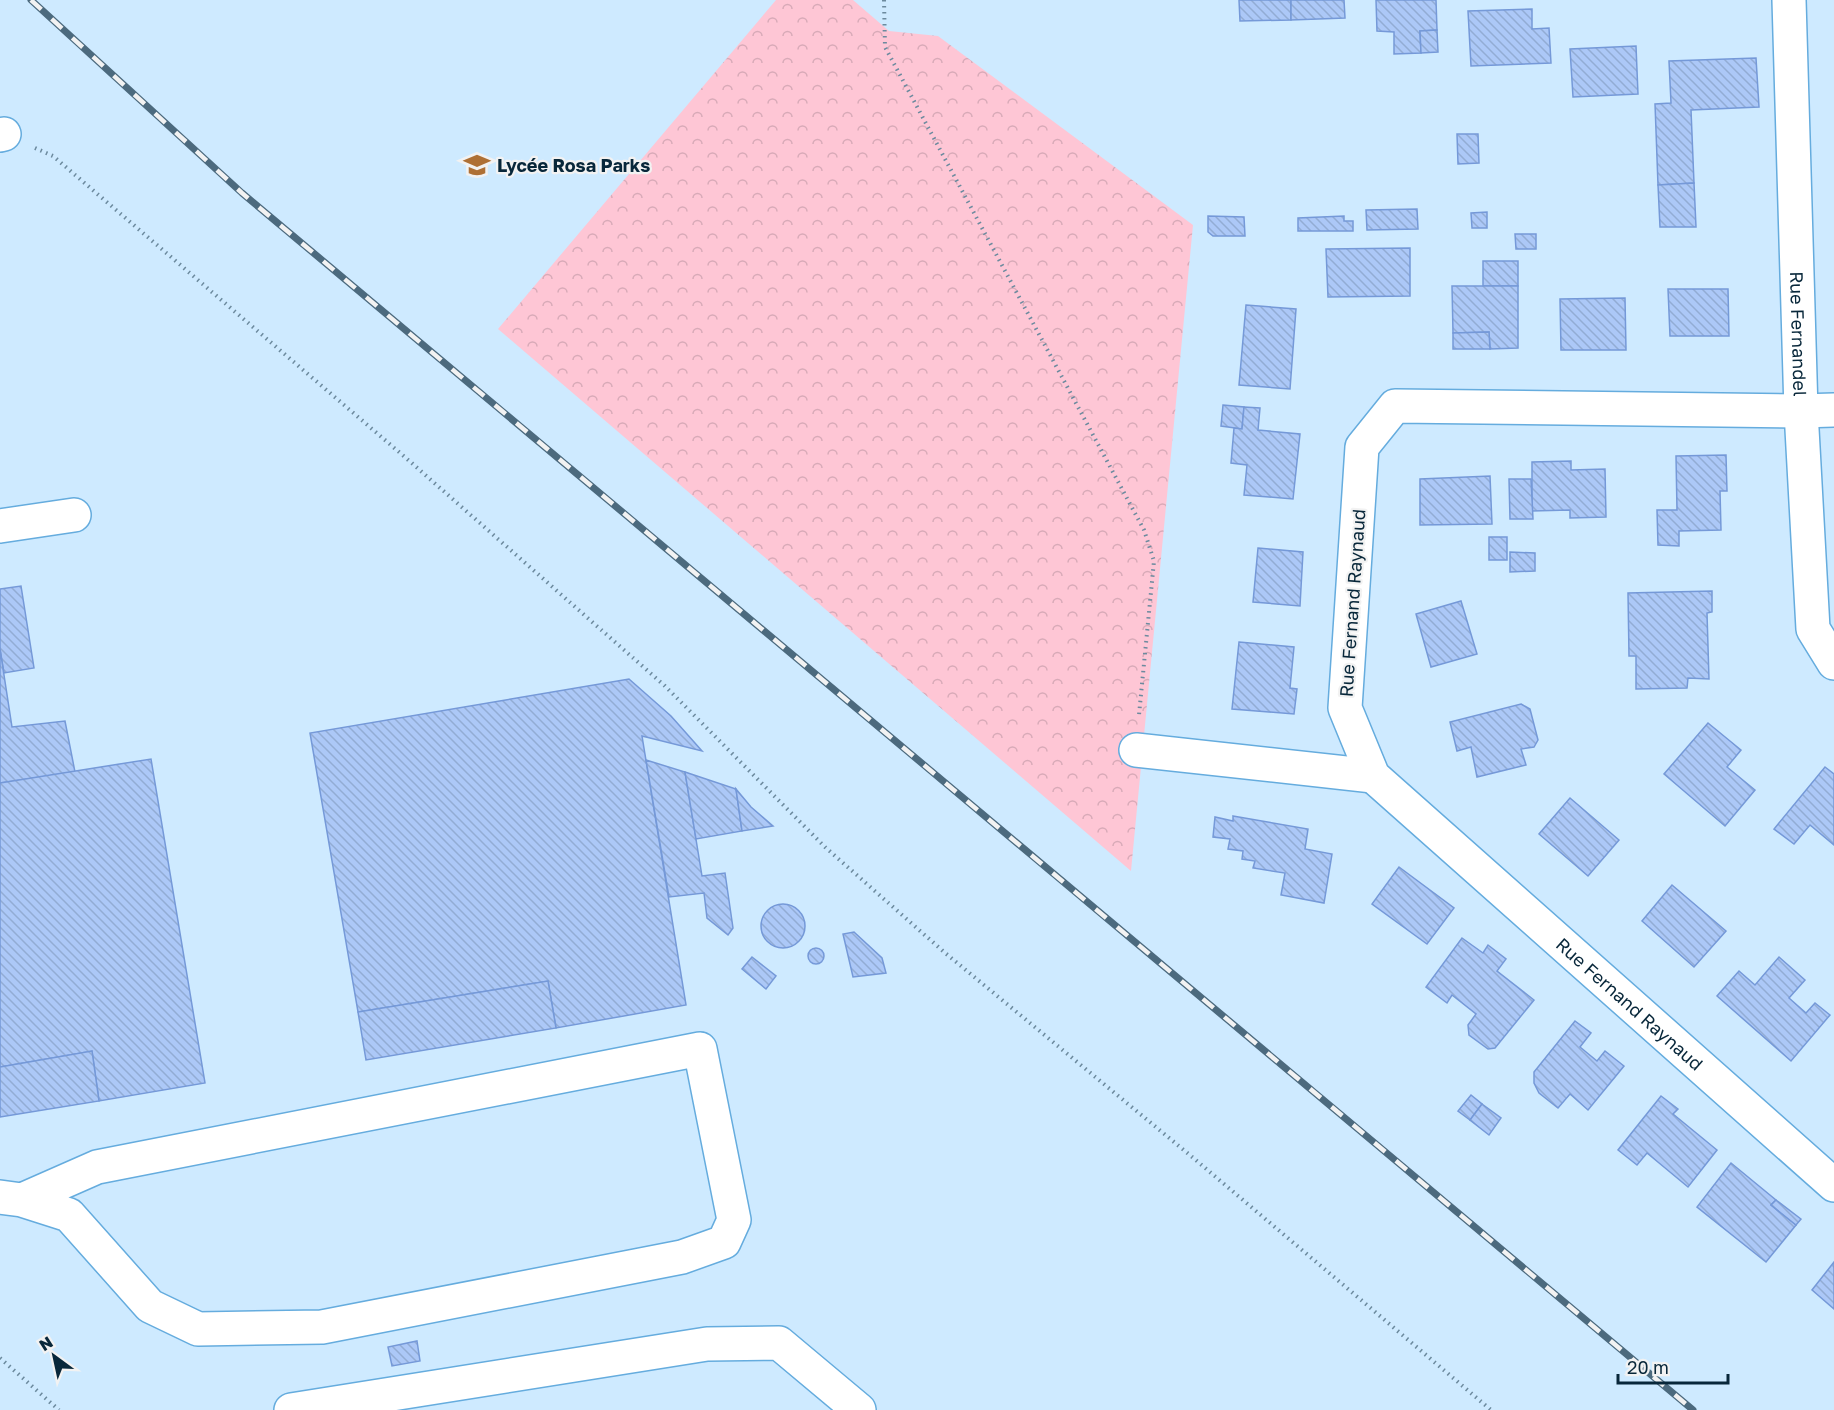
<svg xmlns="http://www.w3.org/2000/svg" width="1834" height="1410" font-family="'Golos Text',sans-serif">
	<style>
		.park { fill: url(#park-crowns) }
		.building { fill: url(#building-back-hatch); stroke: #7599d8; stroke-width: 1.5 }
		.lines { fill: none; stroke-linecap: round; stroke-linejoin: round }
		.minor-casing { stroke: #65acde; stroke-width: 36 }
		.path { stroke: #6c8a9e; stroke-width: 4; stroke-dasharray: 1.5 4.5; stroke-linecap: butt }
		.minor { stroke: #fff; stroke-width: 33 }
		.rail-casing { stroke: #4c6a7e; stroke-width: 7 }
		.rail { stroke: #f2f2f2; stroke-width: 4.5; stroke-dasharray: 14; stroke-linecap: butt }
		.labels { text-anchor: middle; dominant-baseline: central; stroke-width: 4.5; stroke-linejoin: round; paint-order: stroke }
		.poi-label { font-size: 18px; font-weight: bold; fill: #08273a; stroke: #f2f2f2; text-anchor: start }
		.street-label { font-size: 18px; fill: #08273a; stroke: #f2f2f2 }
	</style>
	<defs>
		<pattern id="park-crowns" width="20" height="18" patternUnits="userSpaceOnUse" patternTransform="scale(1.5)"><rect width="20" height="18" fill="#fec6d5"/><path d="M2 6a3 3 0 1 1 6 0M12 15a3 3 0 1 1 6 0" fill="none" stroke="#d8aab8"/></pattern>
		<pattern id="building-back-hatch" width="6" height="6" patternUnits="userSpaceOnUse" patternTransform="scale(1.5)"><rect width="6" height="6" fill="#acc8f7"/><path d="M-1 5l2 2M0 0l6 6M5-1l2 2" fill="none" stroke="#92acd4"/></pattern>
	</defs>
	<rect width="100%" height="100%" fill="#ceeaff"/>
	<polygon class="park" points="776,0 853,0 889,31 938,36 1193,225 1131,871 498,329"/>
	<g class="building">
		<polygon points="1239,0 1291,0 1291,20 1240,21"/>
		<polygon points="1291,0 1344,0 1345,18 1291,20"/>
		<polygon points="1376,0 1436,0 1437,30 1420,31 1421,53 1394,54 1394,32 1377,31"/>
		<polygon points="1532,9 1532,29 1549,28 1551,63 1471,66 1468,11"/>
		<polygon points="1437,30 1438,52 1421,53 1420,31"/>
		<polygon points="1636,46 1638,94 1573,97 1570,49"/>
		<polygon points="1756,58 1759,107 1691,110 1694,183 1658,185 1655,104 1671,103 1669,61"/>
		<polygon points="1457,134 1478,134 1479,163 1458,164"/>
		<polygon points="1694,183 1696,227 1660,227 1658,185"/>
		<polygon points="1417,209 1418,229 1367,230 1366,210"/>
		<polygon points="1487,212 1487,228 1472,228 1471,213"/>
		<polygon points="1208,216 1244,217 1245,236 1213,236 1208,232"/>
		<polygon points="1344,216 1344,221 1353,221 1353,231 1298,231 1298,218"/>
		<polygon points="1515,234 1536,234 1536,249 1516,249"/>
		<polygon points="1410,248 1410,296 1328,297 1326,249"/>
		<rect x="1483" y="261" width="35" height="25"/>
		<polygon points="1452,286 1518,286 1518,348 1490,349 1489,332 1453,333"/>
		<polygon points="1668,289 1728,289 1729,336 1670,336"/>
		<polygon points="1625,298 1626,350 1561,350 1560,299"/>
		<polygon points="1246,305 1296,309 1290,389 1239,385"/>
		<polygon points="1489,332 1490,349 1453,349 1453,333"/>
		<polygon points="1223,405 1244,407 1242,429 1221,426"/>
		<polygon points="1244,407 1260,408 1258,430 1300,434 1293,499 1244,495 1247,465 1231,463 1234,428 1242,429"/>
		<polygon points="1726,455 1727,491 1720,491 1721,530 1679,531 1679,546 1658,545 1657,510 1677,510 1676,456"/>
		<polygon points="1571,461 1571,470 1605,469 1606,517 1570,518 1570,510 1532,511 1532,462"/>
		<polygon points="1490,476 1492,524 1420,525 1420,479"/>
		<polygon points="1509,479 1531,479 1533,519 1510,519"/>
		<rect x="1489" y="537" width="18" height="23"/>
		<polygon points="1258,548 1303,552 1300,606 1253,602"/>
		<polygon points="1510,552 1535,553 1535,571 1510,572"/>
		<polygon points="21,586 34,668 4,673 0,649 0,589"/>
		<polygon points="1712,591 1712,612 1707,613 1709,679 1688,678 1687,688 1636,689 1636,656 1629,656 1628,593"/>
		<polygon points="1461,601 1477,654 1431,667 1416,614"/>
		<polygon points="1239,642 1294,647 1290,688 1297,689 1294,714 1232,709"/>
		<polygon points="0,649 12,727 65,721 75,772 0,783"/>
		<polygon points="629,679 671,716 702,751 642,736 686,1005 556,1028 548,981 358,1012 310,733"/>
		<polygon points="1521,704 1530,709 1538,740 1534,747 1521,749 1526,765 1477,777 1471,747 1457,751 1450,722"/>
		<polygon points="1708,723 1741,750 1727,767 1755,790 1725,826 1664,774"/>
		<polygon points="151,759 205,1083 99,1101 92,1051 0,1067 0,783"/>
		<polygon points="646,760 685,772 702,876 725,873 733,928 728,935 707,918 704,893 669,897"/>
		<polygon points="1825,767 1834,774 1834,845 1810,825 1794,844 1774,829"/>
		<polygon points="685,772 736,789 742,831 696,839"/>
		<polygon points="736,789 751,807 773,826 742,831"/>
		<polygon points="1570,798 1619,840 1588,876 1539,834"/>
		<polygon points="1233,816 1308,829 1305,849 1332,854 1324,903 1281,895 1285,873 1253,868 1255,861 1242,859 1243,851 1228,849 1230,839 1213,837 1215,817 1233,821"/>
		<polygon points="1399,867 1454,908 1427,944 1372,904"/>
		<polygon points="1672,885 1726,931 1694,967 1642,921"/>
		<circle cx="783" cy="926" r="22"/>
		<polygon points="854,932 882,958 886,973 853,977 843,934"/>
		<polygon points="1462,938 1483,953 1488,945 1506,959 1497,971 1534,1000 1495,1048 1488,1049 1469,1035 1468,1025 1476,1014 1452,995 1447,1003 1426,987"/>
		<circle cx="816" cy="956" r="8"/>
		<polygon points="752,957 776,976 766,989 742,969"/>
		<polygon points="1779,957 1805,980 1789,998 1806,1013 1815,1003 1830,1015 1791,1061 1717,996 1739,971 1755,985"/>
		<polygon points="548,981 556,1028 366,1060 358,1012"/>
		<polygon points="1575,1021 1591,1033 1580,1047 1597,1061 1605,1051 1624,1066 1588,1110 1570,1094 1558,1108 1539,1093 1534,1083 1534,1072"/>
		<polygon points="92,1051 99,1101 0,1117 0,1067"/>
		<polygon points="1471,1095 1482,1104 1470,1120 1458,1111"/>
		<polygon points="1661,1096 1678,1109 1673,1114 1717,1150 1688,1187 1647,1153 1637,1165 1618,1150"/>
		<polygon points="1482,1104 1501,1118 1489,1135 1470,1120"/>
		<polygon points="1731,1163 1776,1200 1771,1205 1796,1225 1766,1262 1697,1207"/>
		<polygon points="1776,1200 1801,1219 1796,1225 1771,1205"/>
		<polygon points="1834,1262 1834,1309 1812,1290"/>
		<polygon points="417,1341 420,1361 392,1366 388,1347"/>
	</g>
	<g class="lines">
		<g class="minor-casing">
			<g id="minor">
				<path id="s1" d="M1789,0l12,411 12,218 21,34"/>
				<polyline points="0,135 4,134"/>
				<path id="s2" d="M1834,410l-33,1 -406,-5 -33,41 -17,261 28,68 461,409"/>
				<polyline points="0,526 74,515"/>
				<polyline points="1136,750 1373,776"/>
				<polyline points="0,1197 22,1200 69,1215 150,1306 198,1329 322,1327 682,1257 724,1242 734,1220 700,1049 97,1167 22,1200"/>
				<polyline points="291,1410 707,1344 779,1343 859,1410"/>
			</g>
		</g>
		<g class="path">
			<polyline points="884,0 885,47 1144,530 1154,561 1139,715"/>
			<polyline points="35,148 53,156 406,458 665,686 825,847 944,952 1191,1156 1491,1410"/>
			<polyline points="0,1358 59,1410"/>
		</g>
		<use href="#minor" class="minor"/>
		<g class="rail-casing">
			<polyline id="rail" points="31,0 242,193 1693,1410"/>
		</g>
		<use href="#rail" class="rail"/>
	</g>
	<defs>
		<g id="school-bare" transform="scale(2.07)"><path d="M0-5L7-2L0 1L-7-2ZM-4 1L0 2.5L4 1V4Q0 6-4 4Z" fill="#ae7035" stroke="#f2f2f2" stroke-width="2.5" paint-order="stroke"/></g>
	</defs>
	<g fill-rule="evenodd">
		<use href="#school-bare" x="477" y="165"/>
	</g>
	<g class="labels">
		<g class="poi-label">
			<text x="497" y="165">Lycée Rosa Parks</text>
		</g>
		<g class="street-label">
			<text stroke="none"><textPath href="#s1" startOffset="334">Rue Fernandel</textPath></text>
			<text transform="translate(1352 603) rotate(-86)">Rue Fernand Raynaud</text>
			<text stroke="none"><textPath href="#s2" startOffset="1170">Rue Fernand Raynaud</textPath></text>
		</g>
	</g>
	<g transform="translate(54 1356) rotate(327)" stroke="#f2f2f2" stroke-width="4.5" paint-order="stroke">
	<path d="M0-4.5L10 22L0 15L-10 22Z" fill="#08273a"/>
	<text y="-9" font-size="16" font-weight="bold" text-anchor="middle" fill="#08273a">N</text>
	</g>
	<path d="M1618 1374v9h110v-9" fill="none" stroke="#08273a" stroke-width="3"/>
	<text x="1627" y="1374" font-size="18" fill="#08273a" stroke="#f2f2f2" stroke-width="4.5" paint-order="stroke">20 m</text>
</svg>
